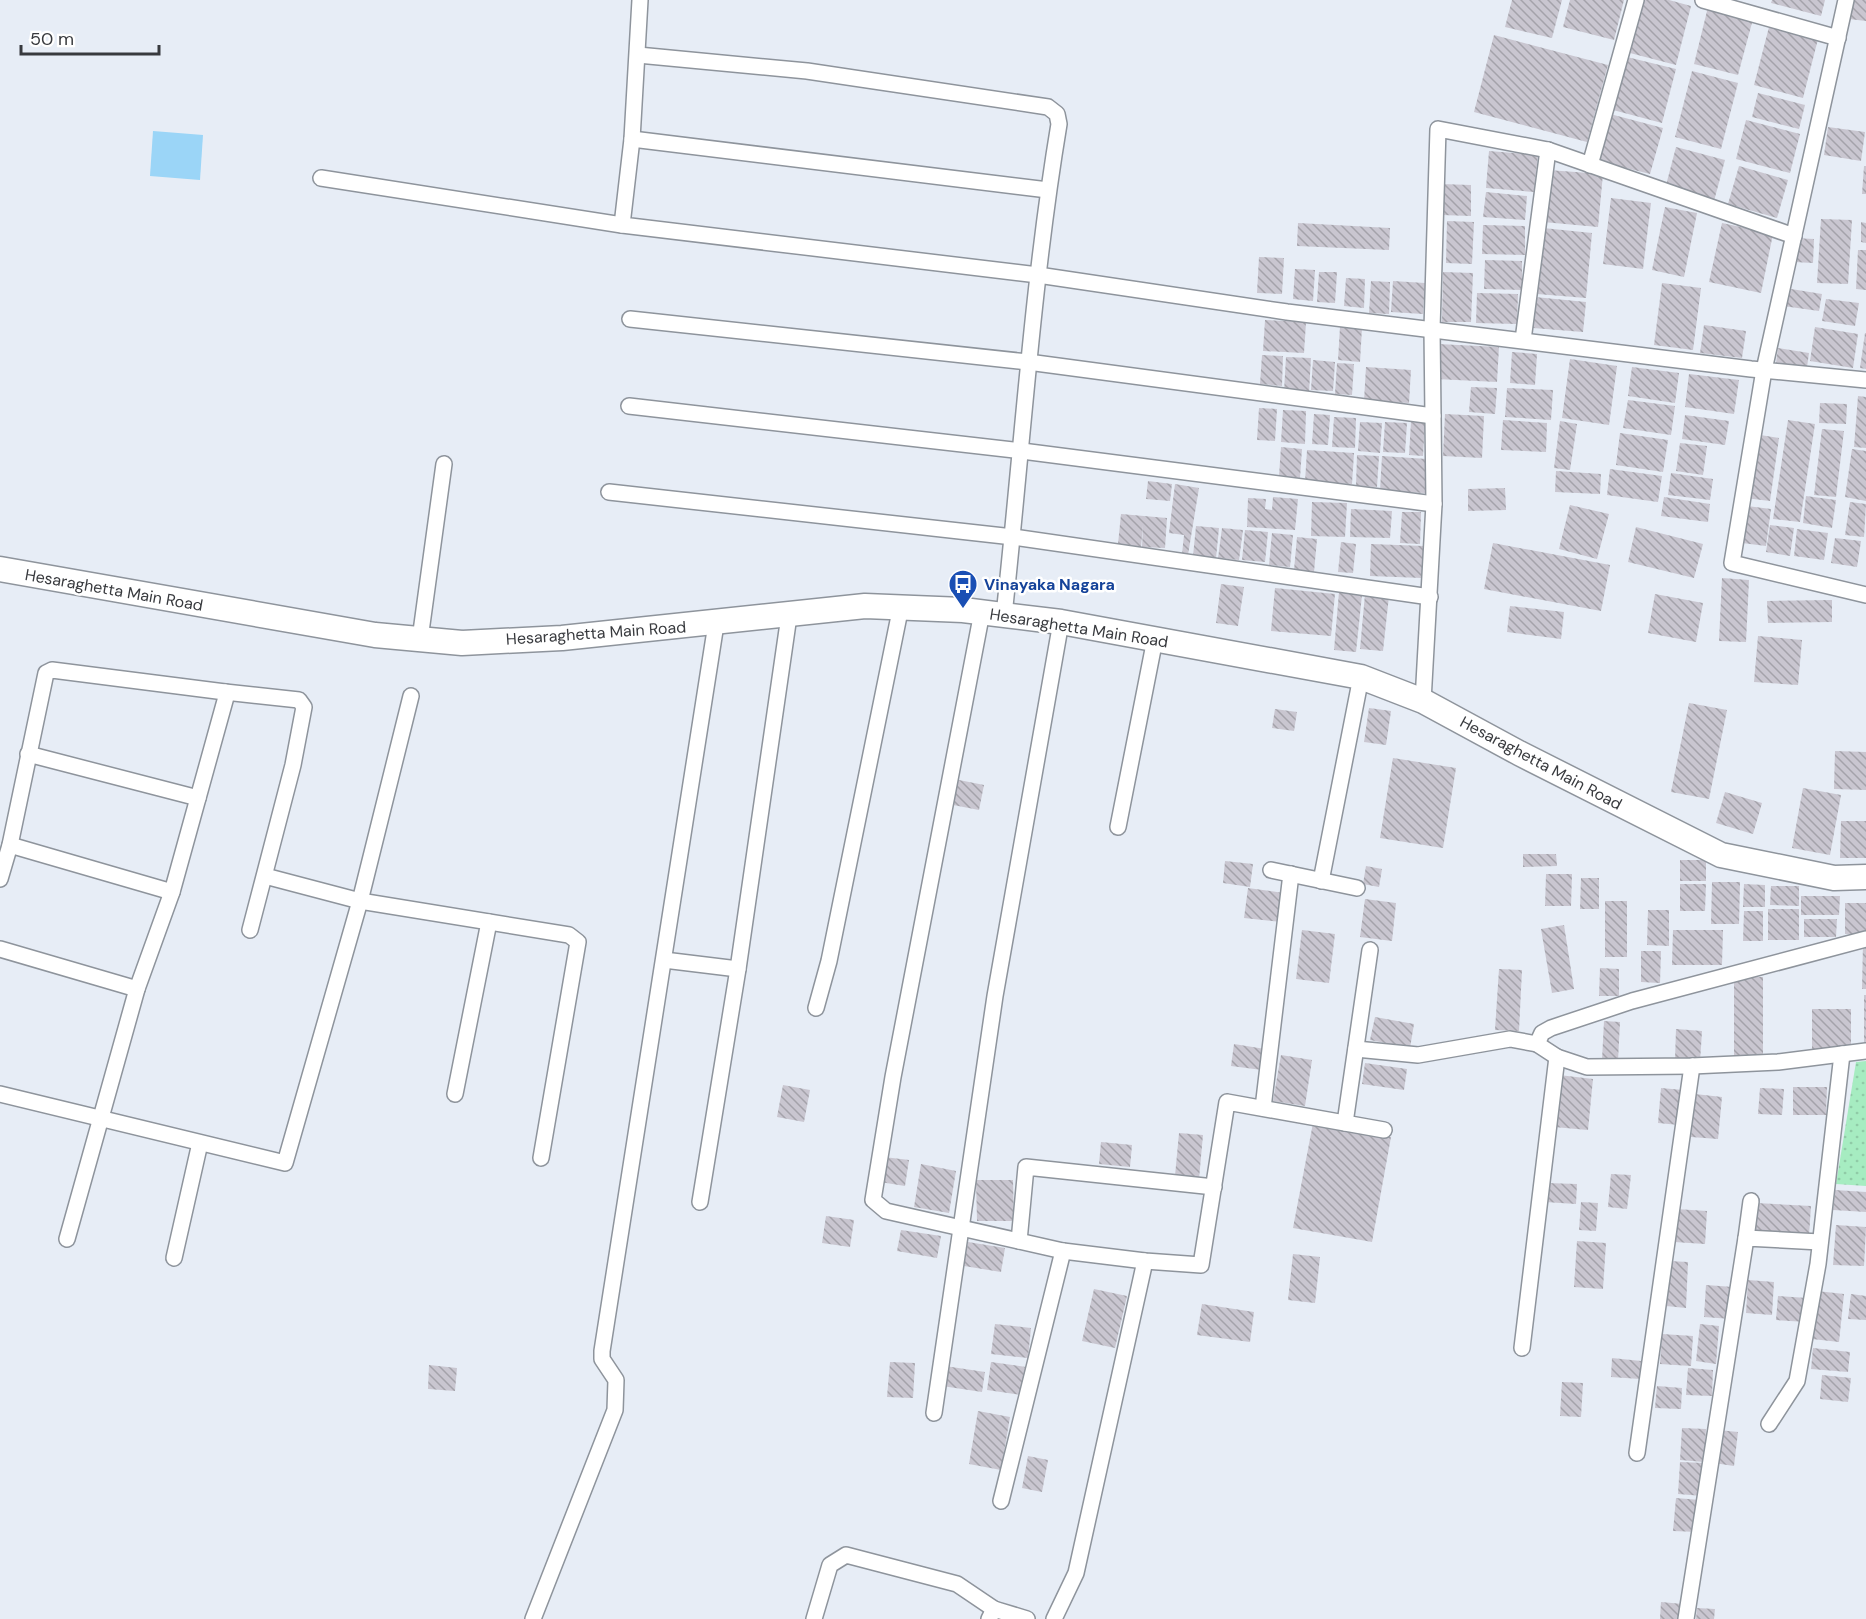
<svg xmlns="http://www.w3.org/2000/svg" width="1866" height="1619" font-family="'DM Sans',sans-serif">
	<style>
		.grass { fill: url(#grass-dots) }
		.water { fill: #9bd5f7 }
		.building { fill: url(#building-back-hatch) }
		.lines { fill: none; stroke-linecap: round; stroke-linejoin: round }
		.minor-casing { stroke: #8e949c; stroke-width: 18 }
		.primary-casing { stroke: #8e949c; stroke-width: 27 }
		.minor { stroke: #fff; stroke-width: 15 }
		.primary { stroke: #fff; stroke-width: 24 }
		.labels { text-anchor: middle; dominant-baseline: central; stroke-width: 5; stroke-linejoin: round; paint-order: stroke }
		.transit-label { font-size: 16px; font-weight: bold; fill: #164399; stroke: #fff; text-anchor: start }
		.street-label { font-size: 16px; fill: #383a3e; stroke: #fff }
	</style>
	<defs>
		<pattern id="grass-dots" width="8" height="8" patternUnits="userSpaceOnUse" patternTransform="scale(1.5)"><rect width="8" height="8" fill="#a6ecc1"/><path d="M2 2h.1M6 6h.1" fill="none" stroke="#90cba7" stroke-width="1.8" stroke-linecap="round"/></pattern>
		<pattern id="building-back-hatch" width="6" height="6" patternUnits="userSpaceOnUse" patternTransform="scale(1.5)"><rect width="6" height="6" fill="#c9c6d0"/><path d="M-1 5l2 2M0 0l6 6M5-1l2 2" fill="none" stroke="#a4a2aa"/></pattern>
	</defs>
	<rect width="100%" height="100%" fill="#e7edf6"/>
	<polygon class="grass" points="1866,1061 1866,1186 1836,1184 1856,1062"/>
	<polygon class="water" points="153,131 203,135 200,180 150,176"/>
	<g class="building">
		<polygon points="1512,0 1562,0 1552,38 1505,27"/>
		<polygon points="1570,0 1624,0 1614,40 1563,27"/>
		<polygon points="1644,0 1669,0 1691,6 1676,65 1630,53"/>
		<polygon points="1772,0 1825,0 1821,16 1771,3"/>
		<polygon points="1852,0 1866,0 1866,21 1849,19"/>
		<polygon points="1708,7 1753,19 1738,75 1694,64"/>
		<polygon points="1769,27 1818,39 1803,98 1754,85"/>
		<polygon points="1494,35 1608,65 1587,142 1474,112"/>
		<polygon points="1627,57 1676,69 1662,123 1613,110"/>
		<polygon points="1692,71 1738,83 1721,149 1675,137"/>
		<polygon points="1758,93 1805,105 1799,129 1752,117"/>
		<polygon points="1610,114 1663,128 1650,174 1598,161"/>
		<polygon points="1746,120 1800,134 1790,173 1736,159"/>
		<polygon points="1828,127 1865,132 1861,161 1824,155"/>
		<polygon points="1676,147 1725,160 1714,201 1665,189"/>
		<polygon points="1489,151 1538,155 1534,192 1486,188"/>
		<polygon points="1739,166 1788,180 1777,218 1728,204"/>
		<polygon points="1864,166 1866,166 1866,194 1862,194"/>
		<polygon points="1548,170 1603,174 1598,227 1543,222"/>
		<polygon points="1441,184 1471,185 1471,216 1441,215"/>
		<polygon points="1486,192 1527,196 1525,220 1483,217"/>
		<polygon points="1611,198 1651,203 1643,269 1603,264"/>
		<polygon points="1665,207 1697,213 1684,277 1652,270"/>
		<polygon points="1821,219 1852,220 1848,284 1817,283"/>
		<polygon points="1447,221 1474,222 1472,264 1446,263"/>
		<polygon points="1861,222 1866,223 1866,243 1861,242"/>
		<polygon points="1298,223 1390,228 1389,250 1297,246"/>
		<polygon points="1722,223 1773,234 1761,293 1709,282"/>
		<polygon points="1483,225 1525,226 1525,255 1482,254"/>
		<polygon points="1543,228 1592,233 1586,298 1537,294"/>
		<polygon points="1795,238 1814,239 1813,263 1794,262"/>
		<polygon points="1858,250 1866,250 1866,290 1856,289"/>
		<polygon points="1259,257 1284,258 1282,294 1257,293"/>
		<polygon points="1485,260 1522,261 1522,290 1484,289"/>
		<polygon points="1295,269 1315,270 1313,301 1293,299"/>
		<polygon points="1319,272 1337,272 1335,303 1317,302"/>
		<polygon points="1443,272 1473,273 1471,322 1442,322"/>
		<polygon points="1346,278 1365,279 1364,308 1344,306"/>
		<polygon points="1371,281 1390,282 1389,314 1369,313"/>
		<polygon points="1393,281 1425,283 1423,314 1391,312"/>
		<polygon points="1662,283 1701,288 1693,350 1654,345"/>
		<polygon points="1785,288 1822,294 1819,311 1783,306"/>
		<polygon points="1477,293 1518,294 1517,324 1476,323"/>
		<polygon points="1535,297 1586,302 1583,332 1533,328"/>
		<polygon points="1826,299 1859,303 1855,326 1822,321"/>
		<polygon points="1265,320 1306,322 1304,353 1263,351"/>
		<polygon points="1704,325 1746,331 1742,358 1700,353"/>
		<polygon points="1340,327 1362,328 1360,362 1338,360"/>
		<polygon points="1815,327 1858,334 1853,368 1810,361"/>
		<polygon points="1865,333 1866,333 1866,369 1860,368"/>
		<polygon points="1438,344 1499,347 1497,382 1436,379"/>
		<polygon points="1778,348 1809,353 1807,367 1776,363"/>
		<polygon points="1512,352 1537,354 1535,385 1510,383"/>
		<polygon points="1262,355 1283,356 1282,386 1260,384"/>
		<polygon points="1286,357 1311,358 1309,393 1284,391"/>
		<polygon points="1570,359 1617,366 1609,425 1562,418"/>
		<polygon points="1313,360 1335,362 1333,391 1311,390"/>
		<polygon points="1337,363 1354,364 1352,395 1335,394"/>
		<polygon points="1366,367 1411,370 1409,403 1364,401"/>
		<polygon points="1632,367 1679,373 1675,403 1628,396"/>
		<polygon points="1689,374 1739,380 1734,414 1685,407"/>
		<polygon points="1471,387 1497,388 1495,414 1469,412"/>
		<polygon points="1507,388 1553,390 1551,420 1505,417"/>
		<polygon points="1858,396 1866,397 1866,448 1854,447"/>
		<polygon points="1628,400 1675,406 1671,435 1623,428"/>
		<polygon points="1820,403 1847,404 1846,424 1819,423"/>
		<polygon points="1259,408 1277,409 1275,441 1257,440"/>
		<polygon points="1283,410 1306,411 1305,444 1281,442"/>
		<polygon points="1314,414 1330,415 1328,445 1312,444"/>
		<polygon points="1445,414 1484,416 1482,458 1443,456"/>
		<polygon points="1685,415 1729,421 1725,445 1682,439"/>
		<polygon points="1334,417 1356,418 1355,448 1332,447"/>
		<polygon points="1503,420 1547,423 1546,452 1501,450"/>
		<polygon points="1788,420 1815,424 1800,522 1773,519"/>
		<polygon points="1560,421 1577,424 1570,470 1554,468"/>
		<polygon points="1360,422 1382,423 1380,453 1358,451"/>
		<polygon points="1385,422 1407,423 1405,453 1383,452"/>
		<polygon points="1411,422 1425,423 1423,456 1409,455"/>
		<polygon points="1822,429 1844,431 1836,497 1814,495"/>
		<polygon points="1620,433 1668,440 1663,472 1616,465"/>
		<polygon points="1754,434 1779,438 1770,501 1745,498"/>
		<polygon points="1680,443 1707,446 1703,475 1676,471"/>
		<polygon points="1281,447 1302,449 1300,478 1279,476"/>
		<polygon points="1852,449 1866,451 1866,501 1845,497"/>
		<polygon points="1307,450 1354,453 1352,484 1305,482"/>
		<polygon points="1357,455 1379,456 1377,487 1356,486"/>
		<polygon points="1382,456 1427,459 1425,493 1380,491"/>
		<polygon points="1610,469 1662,476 1658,502 1607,495"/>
		<polygon points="1556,471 1601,474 1600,494 1555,492"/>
		<polygon points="1671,473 1713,479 1710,500 1668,495"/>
		<polygon points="1148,481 1172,484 1170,501 1146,499"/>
		<polygon points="1175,484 1199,488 1188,555 1182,554 1184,535 1169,533"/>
		<polygon points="1505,488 1506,510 1468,511 1468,489"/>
		<polygon points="1806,496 1836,500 1832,528 1803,523"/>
		<polygon points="1273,497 1298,499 1295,530 1247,527 1248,498 1266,499 1265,509 1272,510"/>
		<polygon points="1664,497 1710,504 1708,522 1661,516"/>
		<polygon points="1312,502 1347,503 1345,537 1311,536"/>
		<polygon points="1850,502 1866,504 1864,537 1845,535"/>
		<polygon points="1570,505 1609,514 1597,559 1559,549"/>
		<polygon points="1747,506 1771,509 1766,546 1742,543"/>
		<polygon points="1351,509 1392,511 1390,538 1350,537"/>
		<polygon points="1402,512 1421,512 1420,544 1400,543"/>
		<polygon points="1121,514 1167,518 1165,548 1142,547 1143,525 1141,547 1118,544"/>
		<polygon points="1770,525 1794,528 1790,556 1766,552"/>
		<polygon points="1196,526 1219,528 1216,558 1193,556"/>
		<polygon points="1636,527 1703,544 1694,578 1628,562"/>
		<polygon points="1222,528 1243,530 1239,560 1218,558"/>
		<polygon points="1797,529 1828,533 1824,560 1794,556"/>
		<polygon points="1245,530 1268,532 1265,562 1242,560"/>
		<polygon points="1272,533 1293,535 1290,567 1269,565"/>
		<polygon points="1297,537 1317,539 1314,572 1294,570"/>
		<polygon points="1835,538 1861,541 1857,567 1831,563"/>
		<polygon points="1341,542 1356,544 1353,573 1338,572"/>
		<polygon points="1493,543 1610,565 1601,611 1484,589"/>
		<polygon points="1371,544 1424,546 1422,578 1370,576"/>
		<polygon points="1722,578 1749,580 1746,642 1719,641"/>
		<polygon points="1221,584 1244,587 1238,626 1216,623"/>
		<polygon points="1275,588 1335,594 1331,636 1271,631"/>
		<polygon points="1339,592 1362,595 1356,652 1334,650"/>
		<polygon points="1365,594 1389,596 1383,651 1360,649"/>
		<polygon points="1655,594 1703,603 1696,642 1648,633"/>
		<polygon points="1832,600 1832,622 1768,623 1767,601"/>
		<polygon points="1510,606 1564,612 1561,639 1507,632"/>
		<polygon points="1758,636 1802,640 1798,685 1754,682"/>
		<polygon points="1689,703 1727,710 1709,799 1671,792"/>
		<polygon points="1369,708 1391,711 1386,745 1364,742"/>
		<polygon points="1275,709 1297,712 1294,731 1272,728"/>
		<polygon points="1835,751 1866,752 1866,790 1834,789"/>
		<polygon points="1393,758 1456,768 1443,848 1380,838"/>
		<polygon points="954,779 984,785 979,810 948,804"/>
		<polygon points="1803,788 1841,795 1830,855 1792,848"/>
		<polygon points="1725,792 1762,803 1753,834 1716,823"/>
		<polygon points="1841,821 1866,821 1866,858 1840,858"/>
		<polygon points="1523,854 1556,854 1557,866 1523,867"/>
		<rect x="1680" y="860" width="26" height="21"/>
		<polygon points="1225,861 1253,864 1250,887 1223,883"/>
		<polygon points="1366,866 1382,869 1379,887 1363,884"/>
		<polygon points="1546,874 1572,874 1571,906 1545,906"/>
		<polygon points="1581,878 1599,878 1599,909 1580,909"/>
		<polygon points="1712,882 1740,882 1739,924 1711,924"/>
		<polygon points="1680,884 1706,884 1705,911 1680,911"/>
		<polygon points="1744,884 1765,885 1765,907 1743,907"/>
		<polygon points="1771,886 1799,886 1799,906 1770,905"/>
		<polygon points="1248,888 1284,893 1281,922 1244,918"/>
		<polygon points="1801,896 1840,896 1839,915 1801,915"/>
		<polygon points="1365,899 1396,903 1392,941 1360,937"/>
		<rect x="1605" y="901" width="22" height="56"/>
		<rect x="1845" y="903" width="21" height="31"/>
		<rect x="1768" y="909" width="31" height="31"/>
		<polygon points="1648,910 1669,910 1669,946 1647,945"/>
		<polygon points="1744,911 1763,911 1763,941 1743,941"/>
		<polygon points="1804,919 1837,919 1836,937 1804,937"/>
		<polygon points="1564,925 1574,989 1552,993 1541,929"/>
		<polygon points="1302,930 1335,934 1329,983 1296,979"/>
		<polygon points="1673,930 1723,930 1722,965 1672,965"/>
		<polygon points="1863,943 1866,943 1866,989 1862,989"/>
		<polygon points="1641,951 1661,951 1660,983 1641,982"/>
		<polygon points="1600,968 1619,969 1619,996 1599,996"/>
		<polygon points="1499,969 1522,970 1519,1031 1495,1030"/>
		<polygon points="1734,977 1763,977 1763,1057 1734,1056"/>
		<rect x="1864" y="995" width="2" height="52"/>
		<rect x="1812" y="1009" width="39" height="42"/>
		<polygon points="1375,1017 1414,1024 1410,1048 1370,1040"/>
		<polygon points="1604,1021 1620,1022 1618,1061 1602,1060"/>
		<polygon points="1676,1029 1702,1031 1700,1062 1675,1060"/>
		<polygon points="1234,1044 1265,1049 1262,1070 1231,1066"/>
		<polygon points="1281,1055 1312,1060 1305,1106 1273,1101"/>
		<polygon points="1365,1063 1407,1069 1404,1090 1362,1084"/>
		<polygon points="1559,1075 1593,1079 1588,1130 1554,1127"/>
		<polygon points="783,1085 810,1090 804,1122 777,1117"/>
		<polygon points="1793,1087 1827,1087 1826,1115 1793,1115"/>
		<polygon points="1661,1088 1683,1090 1679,1125 1658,1123"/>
		<polygon points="1760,1088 1784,1089 1782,1115 1758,1114"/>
		<polygon points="1695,1094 1722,1097 1718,1139 1691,1137"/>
		<polygon points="1313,1123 1391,1137 1372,1242 1293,1228"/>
		<polygon points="1179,1133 1203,1135 1199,1179 1175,1176"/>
		<polygon points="1101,1142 1132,1145 1130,1167 1099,1164"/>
		<polygon points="884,1157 909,1160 905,1186 880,1182"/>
		<polygon points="921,1164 956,1171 949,1213 914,1207"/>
		<polygon points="1611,1174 1631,1175 1627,1209 1608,1207"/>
		<polygon points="976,1180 1013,1180 1014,1221 977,1221"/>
		<polygon points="1547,1183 1577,1184 1576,1204 1545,1202"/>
		<polygon points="1835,1190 1866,1192 1866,1212 1833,1210"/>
		<polygon points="1581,1202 1598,1203 1596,1231 1579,1230"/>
		<polygon points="1756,1203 1811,1206 1809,1236 1755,1233"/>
		<polygon points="1676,1209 1707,1211 1705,1244 1674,1242"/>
		<polygon points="826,1216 854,1220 850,1247 822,1243"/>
		<polygon points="1836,1225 1866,1227 1864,1266 1833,1265"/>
		<polygon points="901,1230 941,1236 937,1258 897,1251"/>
		<polygon points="1577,1241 1606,1243 1603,1289 1574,1287"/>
		<polygon points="968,1242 1005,1248 1001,1272 964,1266"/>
		<polygon points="1293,1254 1320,1257 1315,1303 1288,1300"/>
		<polygon points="1669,1261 1688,1262 1686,1308 1666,1306"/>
		<polygon points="1748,1280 1774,1282 1772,1315 1746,1313"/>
		<polygon points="1706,1285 1733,1287 1731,1319 1704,1317"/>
		<polygon points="1094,1289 1127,1296 1115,1348 1082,1341"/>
		<polygon points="1817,1291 1844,1294 1839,1342 1812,1339"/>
		<polygon points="1851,1294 1866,1296 1866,1320 1848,1319"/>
		<polygon points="1778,1296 1807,1298 1806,1322 1776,1320"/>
		<polygon points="1202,1304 1254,1312 1250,1342 1197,1335"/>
		<polygon points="995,1324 1031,1328 1028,1358 991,1354"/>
		<polygon points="1700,1324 1719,1326 1716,1364 1696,1361"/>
		<polygon points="1662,1334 1693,1336 1691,1366 1660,1364"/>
		<polygon points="1813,1348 1850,1352 1848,1372 1811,1369"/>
		<polygon points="1612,1358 1641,1361 1640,1379 1611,1377"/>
		<polygon points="890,1362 915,1363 913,1398 887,1397"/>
		<polygon points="991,1362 1026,1367 1022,1395 987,1390"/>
		<polygon points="429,1365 457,1368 455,1391 428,1389"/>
		<polygon points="945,1366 985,1372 982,1392 942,1386"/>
		<polygon points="1688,1368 1713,1370 1712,1396 1686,1395"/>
		<polygon points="1822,1375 1851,1378 1848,1402 1820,1399"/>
		<polygon points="1562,1382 1583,1383 1581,1417 1560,1416"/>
		<polygon points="1657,1386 1682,1388 1681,1409 1655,1408"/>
		<polygon points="978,1411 1010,1417 1001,1470 969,1464"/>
		<polygon points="1682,1428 1706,1429 1704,1462 1680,1460"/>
		<polygon points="1718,1430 1738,1432 1734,1466 1714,1463"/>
		<polygon points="1028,1456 1048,1460 1042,1492 1022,1488"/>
		<polygon points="1680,1462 1705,1463 1703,1496 1678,1494"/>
		<polygon points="1676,1498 1700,1500 1698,1532 1673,1531"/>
		<polygon points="1661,1602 1683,1604 1682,1619 1660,1619"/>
		<polygon points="1697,1608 1715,1609 1714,1619 1696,1619"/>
	</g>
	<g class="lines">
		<g class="minor-casing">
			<g id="minor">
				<polyline points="640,0 632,139 622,225 1038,275 1287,312 1751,369 1866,380"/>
				<polyline points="1703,0 1838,38"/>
				<polyline points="1846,0 1764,370 1732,563 1866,595"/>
				<path d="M638,55l169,16 241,36 9,7 2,10c-27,162 -37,327 -55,491"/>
				<polyline points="632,139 1048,190"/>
				<polyline points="1590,165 1636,0"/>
				<polyline points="321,178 622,225"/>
				<polyline points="630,319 1028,362 1433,416"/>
				<polyline points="1523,340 1548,150"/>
				<polyline points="629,406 1022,451 1434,504"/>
				<polyline points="609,492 1013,537 1430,597"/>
				<polyline points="982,612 893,1077 873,1200 886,1211 1063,1251 1145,1261 1201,1265 1227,1102 1384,1130"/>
				<polyline points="420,639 444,464"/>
				<polyline points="225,692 299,700 304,707 293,765 250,930"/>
				<polyline points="1423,701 1434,504 1432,329 1438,129 1548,150 1794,236"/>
				<polyline points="28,754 198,798"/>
				<polyline points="1118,827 1155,639"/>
				<polyline points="10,845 172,892"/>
				<polyline points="1271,870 1357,888"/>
				<polyline points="265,876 360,901 569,935 578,942 541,1158"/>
				<polyline points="0,879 10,845 46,673 52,670 225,692 226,697 172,892 137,989 67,1239"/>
				<polyline points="1321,881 1361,677"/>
				<polyline points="0,949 137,989"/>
				<polyline points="664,960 738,969"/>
				<polyline points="816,1008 829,961 901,606"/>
				<polyline points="1537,1044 1542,1033 1551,1028 1632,1001 1866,939"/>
				<polyline points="1356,1049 1418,1055 1510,1039 1537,1044 1557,1057 1587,1067 1692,1066 1778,1062 1866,1051"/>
				<polyline points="0,1094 285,1163 360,901 411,696"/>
				<polyline points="455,1094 489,922"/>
				<polyline points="1263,1108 1291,874"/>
				<polyline points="1345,1123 1370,950"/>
				<polyline points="700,1202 738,969 789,616"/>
				<polyline points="1746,1238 1751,1201"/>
				<polyline points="1019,1241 1026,1167 1214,1187"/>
				<polyline points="174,1258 200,1143"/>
				<polyline points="1522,1348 1557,1057"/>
				<polyline points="934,1413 995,996 1061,622"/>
				<polyline points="1769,1424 1797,1381 1818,1264 1842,1054"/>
				<polyline points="1637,1453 1692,1066"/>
				<polyline points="1001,1501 1063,1251"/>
				<polyline points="533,1619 615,1410 616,1380 602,1359 602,1351 716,624"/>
				<polyline points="814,1619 830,1565 846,1555 957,1584 994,1609"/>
				<polyline points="989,1619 994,1609 1027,1619"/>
				<polyline points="1054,1619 1076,1573 1145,1261"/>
				<polyline points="1686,1619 1746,1238 1820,1242"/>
			</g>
		</g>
		<g class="primary-casing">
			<polyline id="primary" points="0,569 375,635 462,643 562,638 865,606 963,610 1061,622 1361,677 1423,701 1519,753 1721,855 1834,878 1866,877"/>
		</g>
		<use href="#minor" class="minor"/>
		<use href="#primary" class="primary"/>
	</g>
	<defs>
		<g id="bus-pin" transform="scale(1.5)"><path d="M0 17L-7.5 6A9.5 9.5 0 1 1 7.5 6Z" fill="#1a4fb4" stroke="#fff"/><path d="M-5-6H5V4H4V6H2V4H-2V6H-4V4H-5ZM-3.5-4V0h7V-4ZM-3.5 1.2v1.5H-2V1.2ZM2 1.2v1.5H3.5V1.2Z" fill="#fff"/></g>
	</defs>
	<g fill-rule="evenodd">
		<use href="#bus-pin" x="963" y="584"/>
	</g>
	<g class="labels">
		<g class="transit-label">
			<text x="984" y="584">Vinayaka Nagara</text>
		</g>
		<g class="street-label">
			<text transform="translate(114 590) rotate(10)">Hesaraghetta Main Road</text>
			<text transform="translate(1079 628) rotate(9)">Hesaraghetta Main Road</text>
			<text transform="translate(596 633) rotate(-4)">Hesaraghetta Main Road</text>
			<text transform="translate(1541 763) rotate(28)">Hesaraghetta Main Road</text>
		</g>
	</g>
	<path d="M21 45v9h138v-9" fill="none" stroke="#383a3e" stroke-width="3"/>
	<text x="30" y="45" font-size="18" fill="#383a3e" stroke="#ffffff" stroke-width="4.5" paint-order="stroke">50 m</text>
</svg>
